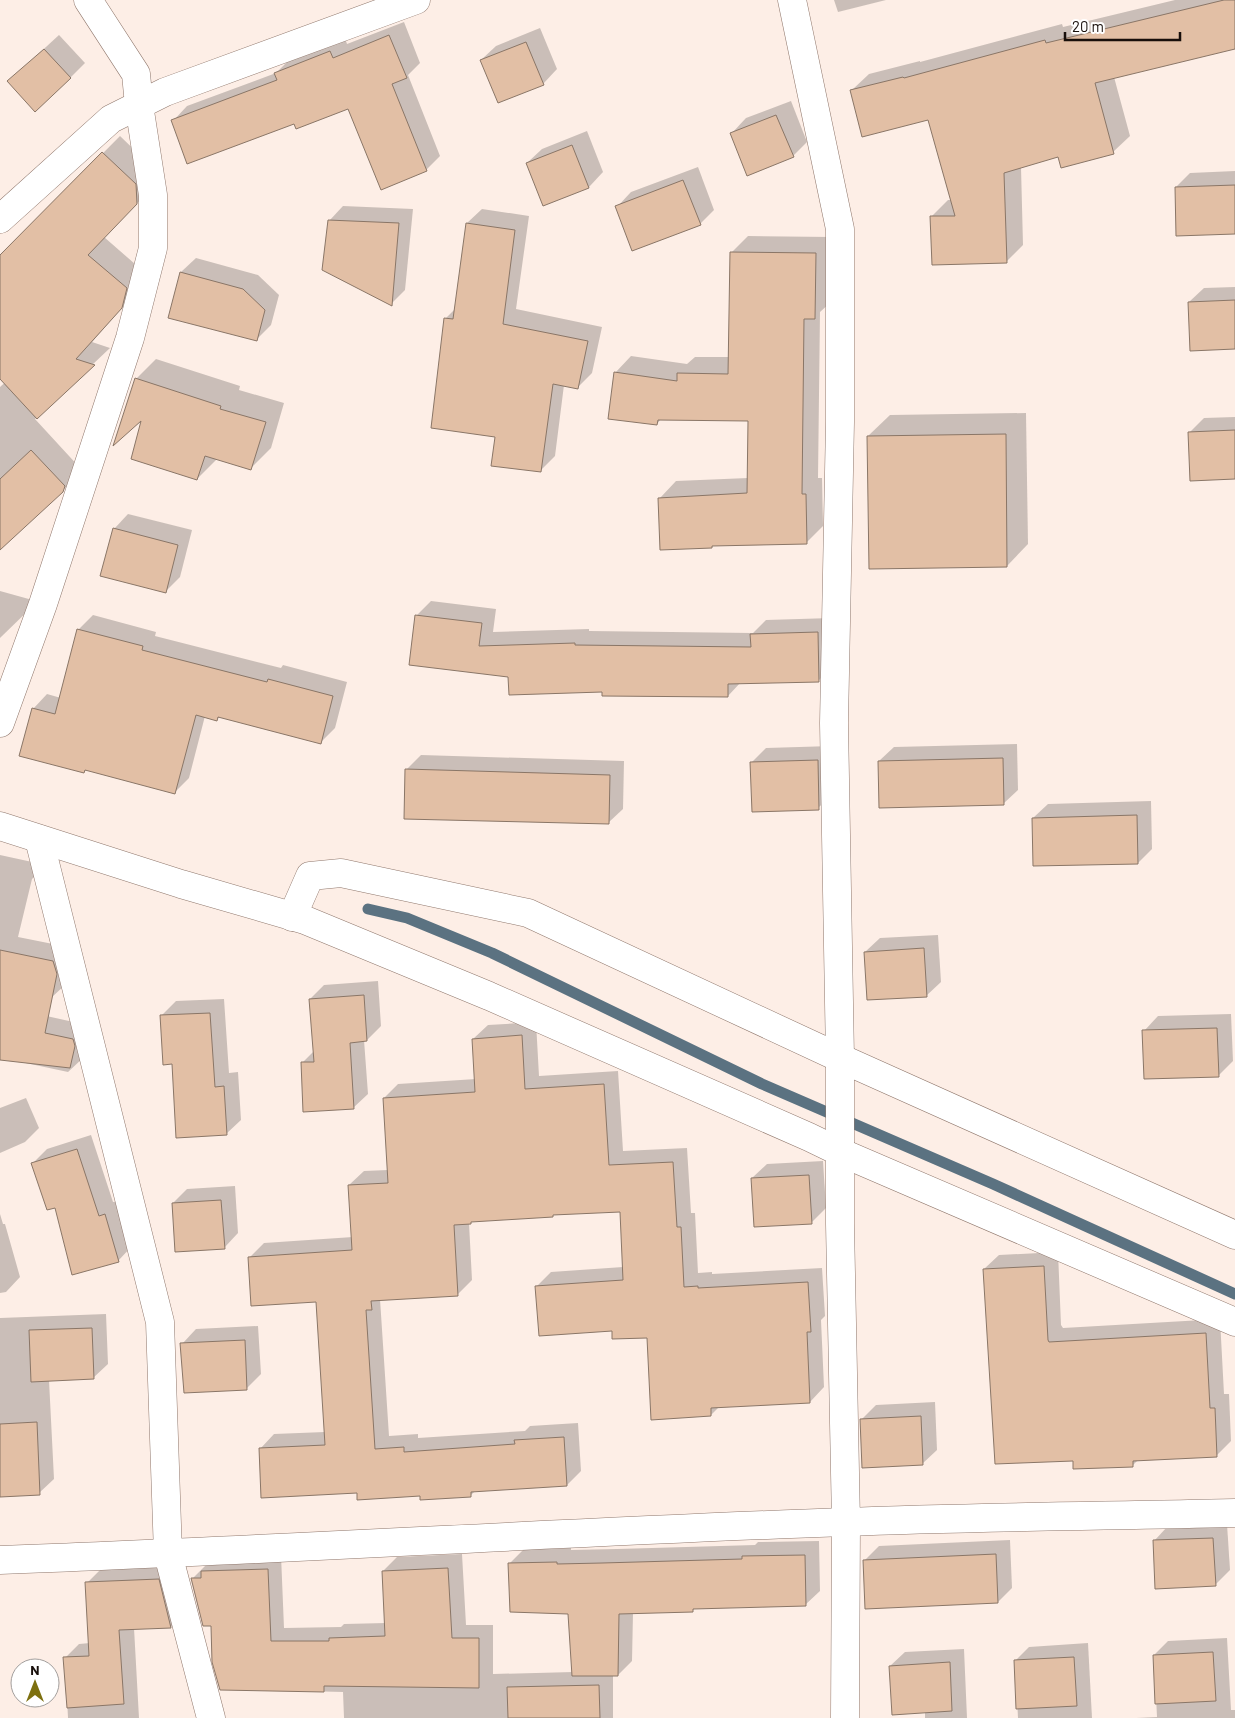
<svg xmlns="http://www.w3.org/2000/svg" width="1235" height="1718" font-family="Barlow,sans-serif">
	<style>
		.shadow { fill: #0003 }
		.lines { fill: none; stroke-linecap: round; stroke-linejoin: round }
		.stream { stroke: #5b7281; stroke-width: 11 }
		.building { fill: #e2bfa5; stroke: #8a7667 }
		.minor-casing { stroke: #90786d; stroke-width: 29 }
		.minor { stroke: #fff; stroke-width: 28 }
	</style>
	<rect width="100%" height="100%" fill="#fdeee6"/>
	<g class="shadow">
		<polygon points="834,0 886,0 838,12"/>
		<polygon points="1175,0 1235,0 1235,47 1114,77 1130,136 1113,152 1059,156 1021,167 1023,245 1006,262 931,217 948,200 951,200 929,118 852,90 869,74 920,61 920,62 1062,24 1063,27"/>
		<polygon points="404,22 420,63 408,75 440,156 426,170 349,107 295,122 173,121 187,106 276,73 290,59 345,38 347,44"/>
		<polygon points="540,28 557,69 543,84 481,60 496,46"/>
		<polygon points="59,35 85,63 70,78 9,81"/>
		<polygon points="791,101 807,142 793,156 732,133 746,118"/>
		<polygon points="587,131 603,172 589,187 544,205 527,163 542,149"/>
		<polygon points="120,136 152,167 154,186 104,237 143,271 138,289 92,342 110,348 35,419 81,469 80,474 0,549 0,387 13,375 0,362 0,257"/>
		<polygon points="698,167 714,210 700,224 617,207 631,192"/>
		<polygon points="1235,171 1235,232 1176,187 1190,173"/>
		<polygon points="343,206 413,209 405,290 391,304 329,221"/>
		<polygon points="482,209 529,216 516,309 602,327 592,373 578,387 564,385 555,456 540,471 497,436 445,319 456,308 467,223"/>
		<polygon points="748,236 832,237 831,302 820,312 818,478 822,478 823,526 806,543 714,545 712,547 660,498 676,481 748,478 749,420 661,419 657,424 615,373 631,356 687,364 695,357 730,357 731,253"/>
		<polygon points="196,258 258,275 279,295 271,325 256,340 181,272"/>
		<polygon points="1235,287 1235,348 1189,302 1204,288"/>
		<polygon points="156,359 240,386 239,390 284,403 271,448 251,468 217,459 197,479 143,417 136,379"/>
		<polygon points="1026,413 1028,544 1007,566 868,436 890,415"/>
		<polygon points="1235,417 1235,478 1189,433 1204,418"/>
		<polygon points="128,514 192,530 180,577 165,592 114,529"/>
		<polygon points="0,591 36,601 35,604 0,638"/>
		<polygon points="431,601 496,609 493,632 589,629 589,631 753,633 766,620 832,618 833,666 818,681 741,682 728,696 603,691 509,676 416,616"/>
		<polygon points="93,615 156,632 155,636 281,668 283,665 347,682 335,728 320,743 220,717 217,719 205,716 189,778 175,792 87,769 84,772 33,709 47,694 61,698 78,630"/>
		<polygon points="1017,744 1018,790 1003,804 879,761 894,747"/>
		<polygon points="832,746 833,794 818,808 751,763 766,748"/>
		<polygon points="421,755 624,761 623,809 608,823 406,770"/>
		<polygon points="1151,801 1152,849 1138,863 1033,818 1048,804"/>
		<polygon points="0,855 46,865 32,879 18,937 68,947 66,984 51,998 0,986"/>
		<polygon points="938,935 941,982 926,996 865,952 880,938"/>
		<polygon points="378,981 381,1026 367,1040 364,1040 368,1094 353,1108 302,1063 314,1051 310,999 324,985"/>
		<polygon points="224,999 229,1073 238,1072 241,1120 226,1134 174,1063 161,1016 176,1001"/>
		<polygon points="1231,1014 1233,1061 1218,1076 1144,1031 1158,1016"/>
		<polygon points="42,1015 87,1025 83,1058 68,1072 21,1062 28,1030"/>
		<polygon points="536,1022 539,1076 618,1071 623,1151 687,1148 691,1213 695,1213 698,1273 712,1272 712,1274 822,1268 825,1316 821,1320 824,1387 810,1402 719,1407 711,1415 648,1337 613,1330 537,1286 551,1272 623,1267 621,1210 473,1221 469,1223 472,1280 458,1294 380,1299 389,1436 418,1434 418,1438 525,1431 530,1426 578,1423 581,1471 567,1485 475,1491 470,1496 358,1492 260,1449 274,1434 325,1432 317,1301 250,1257 264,1243 353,1237 349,1185 364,1171 388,1170 384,1098 398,1084 476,1079 473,1039 488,1025"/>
		<polygon points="26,1098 39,1128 25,1142 0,1153 0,1108"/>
		<polygon points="91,1135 113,1202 120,1201 132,1246 118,1261 33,1163 47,1149"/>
		<polygon points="823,1161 826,1208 812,1222 752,1178 767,1164"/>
		<polygon points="235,1186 238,1233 224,1248 173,1203 187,1189"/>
		<polygon points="0,1214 3,1224 5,1224 20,1277 6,1292 0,1293"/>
		<polygon points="1058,1252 1061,1325 1063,1328 1220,1319 1224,1394 1229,1394 1231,1441 1216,1456 1138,1460 1133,1465 1074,1459 984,1269 999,1255"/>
		<polygon points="106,1314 108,1364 93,1378 49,1380 54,1479 39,1493 0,1496 0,1318"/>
		<polygon points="258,1326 261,1374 247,1388 182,1344 196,1329"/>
		<polygon points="935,1402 937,1450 922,1464 862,1419 876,1405"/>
		<polygon points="1227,1524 1230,1570 1215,1585 1154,1541 1168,1526"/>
		<polygon points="1010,1540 1012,1588 998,1602 864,1561 879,1546"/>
		<polygon points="819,1541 820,1591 805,1605 696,1607 692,1611 633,1613 632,1661 618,1675 613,1675 613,1718 344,1718 343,1692 221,1689 212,1625 192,1579 206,1565 281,1555 284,1628 341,1627 344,1624 386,1623 383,1571 397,1557 462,1554 466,1625 493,1625 493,1674 573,1672 570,1613 509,1564 524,1549 571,1548 571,1550 617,1549 755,1545 758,1542"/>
		<polygon points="172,1566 185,1613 171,1627 134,1628 139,1718 68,1718 65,1658 79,1644 90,1643 87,1583 101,1569"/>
		<polygon points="1227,1638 1231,1710 1235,1710 1235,1718 1136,1718 1157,1717 1154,1655 1168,1641"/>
		<polygon points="1088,1643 1092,1718 1018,1718 1015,1661 1029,1647"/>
		<polygon points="964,1649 967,1718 925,1718 925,1712 890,1666 905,1652"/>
	</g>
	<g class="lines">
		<polyline class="stream" points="368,909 407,918 492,953 762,1084 993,1184 1235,1294"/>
	</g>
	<g class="building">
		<polygon points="1224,0 1235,0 1235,49 1095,83 1114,154 1061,168 1058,157 1004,173 1007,263 932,265 930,216 955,216 928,120 862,137 850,90 903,77 904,78 1045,40 1046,43"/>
		<polygon points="389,35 407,78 392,84 427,171 381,190 348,109 296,129 294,124 187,164 171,120 277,80 274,73 330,51 333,58"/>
		<polygon points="526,42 544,85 498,103 480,60"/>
		<polygon points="44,49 71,78 35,112 7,81"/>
		<polygon points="776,115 794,157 747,176 730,133"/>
		<polygon points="572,145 589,188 543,206 526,163"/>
		<polygon points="102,152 136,184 137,204 88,255 127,288 122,308 76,359 95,365 37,419 0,379 0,255"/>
		<polygon points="683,180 701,225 632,251 615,206"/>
		<polygon points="1235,185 1235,234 1176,236 1175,187"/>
		<polygon points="328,220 399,223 392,306 322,270"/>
		<polygon points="466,223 515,230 503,324 588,341 578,389 553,384 541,472 491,466 495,437 431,428 444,318 453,319"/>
		<polygon points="730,252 816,253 815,319 804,319 802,494 806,494 807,544 712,546 712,548 660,550 658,498 747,493 748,421 658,420 657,425 608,419 614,372 677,381 677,373 728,374"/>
		<polygon points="180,272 243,289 265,310 257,341 168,318"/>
		<polygon points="1235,300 1235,349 1190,351 1188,302"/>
		<polygon points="135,378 221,406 220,409 266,422 251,470 205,456 197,480 131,459 141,421 113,446"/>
		<polygon points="1235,430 1235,479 1190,481 1188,432"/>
		<polygon points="1006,434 1007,567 869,569 867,436"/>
		<polygon points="31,450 65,486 63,492 0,550 0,479"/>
		<polygon points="113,528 178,545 166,593 100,576"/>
		<polygon points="415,615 482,623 479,646 575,643 575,645 751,647 750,634 818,632 819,682 728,684 728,697 602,696 602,692 509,695 508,677 409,665"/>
		<polygon points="77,629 143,646 142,650 267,682 268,679 333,696 321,744 218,717 217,721 196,715 175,794 85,770 84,773 19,756 32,708 55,714"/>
		<polygon points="1003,758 1004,805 879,808 878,761"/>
		<polygon points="818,760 819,810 752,812 750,762"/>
		<polygon points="405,769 610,775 609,824 404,819"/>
		<polygon points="1137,815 1138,864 1033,866 1032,818"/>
		<polygon points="924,948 927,997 867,1000 864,952"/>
		<polygon points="0,950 53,961 57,974 45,1033 73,1039 75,1046 70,1068 0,1060"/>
		<polygon points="364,995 367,1041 350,1043 354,1109 303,1112 301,1062 314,1062 309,999"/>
		<polygon points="210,1013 215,1087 224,1086 227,1135 176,1138 172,1064 163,1065 160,1015"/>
		<polygon points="1217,1028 1219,1077 1144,1079 1142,1030"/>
		<polygon points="522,1035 525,1089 604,1084 609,1165 673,1162 677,1227 681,1227 684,1287 698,1286 698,1288 808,1282 811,1332 807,1332 810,1403 711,1408 711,1416 651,1420 647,1338 612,1339 612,1331 539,1336 535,1286 623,1280 620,1212 553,1215 553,1217 471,1222 471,1224 454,1225 458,1296 371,1301 372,1310 366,1310 375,1449 404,1447 404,1452 515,1444 514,1440 564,1437 567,1486 471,1492 471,1497 420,1500 420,1496 357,1500 357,1493 261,1498 259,1448 325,1445 316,1302 251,1306 248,1257 352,1250 348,1185 388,1183 383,1098 475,1092 472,1039"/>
		<polygon points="77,1149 99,1216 105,1214 119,1262 72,1275 55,1208 47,1210 31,1163"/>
		<polygon points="809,1175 812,1224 754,1227 751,1178"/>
		<polygon points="221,1200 225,1249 175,1252 172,1203"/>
		<polygon points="1044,1266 1048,1340 1049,1342 1206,1333 1210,1408 1215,1408 1217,1457 1133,1461 1133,1467 1073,1469 1073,1461 995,1464 983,1269"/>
		<polygon points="92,1328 94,1379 31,1382 29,1330"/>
		<polygon points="245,1340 247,1390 184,1393 180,1343"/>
		<polygon points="921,1416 923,1465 862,1468 860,1419"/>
		<polygon points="37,1422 40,1495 0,1497 0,1424"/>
		<polygon points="1213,1538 1216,1586 1155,1589 1153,1540"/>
		<polygon points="996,1554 998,1603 865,1609 863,1560"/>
		<polygon points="805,1555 806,1606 693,1609 693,1612 619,1614 618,1676 572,1676 568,1614 510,1612 508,1563 557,1562 557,1564 602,1563 742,1559 742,1556"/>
		<polygon points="448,1568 452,1638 479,1638 479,1688 324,1686 324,1692 220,1690 212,1662 211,1626 203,1626 191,1578 201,1578 201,1571 268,1569 271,1641 329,1641 329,1638 385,1636 382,1571"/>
		<polygon points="159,1579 171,1628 119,1630 124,1704 67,1708 63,1657 89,1656 85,1582"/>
		<polygon points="1213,1652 1216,1701 1155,1704 1153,1655"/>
		<polygon points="1074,1657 1077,1706 1016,1709 1014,1660"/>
		<polygon points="950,1662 952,1711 892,1715 889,1666"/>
		<polygon points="599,1685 600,1718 508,1718 507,1687"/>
	</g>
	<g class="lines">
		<g class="minor-casing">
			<g id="minor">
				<polyline points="792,0 840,229 840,422 834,723 840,1058 840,1224 846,1522 845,1718"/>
				<polyline points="0,219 111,119 165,92 416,0"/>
				<polyline points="0,723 43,604 130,338 153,248 153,195 139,105 136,74 88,0"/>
				<polyline points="0,826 181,884 305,920 489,996 809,1137 840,1152 1235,1322"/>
				<polyline points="39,839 160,1322 168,1554 211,1718"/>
				<polyline points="292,917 310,876 341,873 528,913 840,1058 1235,1235"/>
				<path d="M0,1560c281,-10 562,-28 844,-38 130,-5 261,-6 391,-9"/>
			</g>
		</g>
		<use href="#minor" class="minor"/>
	</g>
	<g transform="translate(35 1683)"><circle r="24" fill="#ffffff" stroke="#a39f9d"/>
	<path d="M0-4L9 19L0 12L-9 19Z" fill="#7d7010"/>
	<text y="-8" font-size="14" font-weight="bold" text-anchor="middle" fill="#180f0b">N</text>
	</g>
	<path d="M1065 32v8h115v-8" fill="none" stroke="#180f0b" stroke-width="2.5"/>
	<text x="1072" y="32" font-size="15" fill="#180f0b" stroke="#ffffff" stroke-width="4" paint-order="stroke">20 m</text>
</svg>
